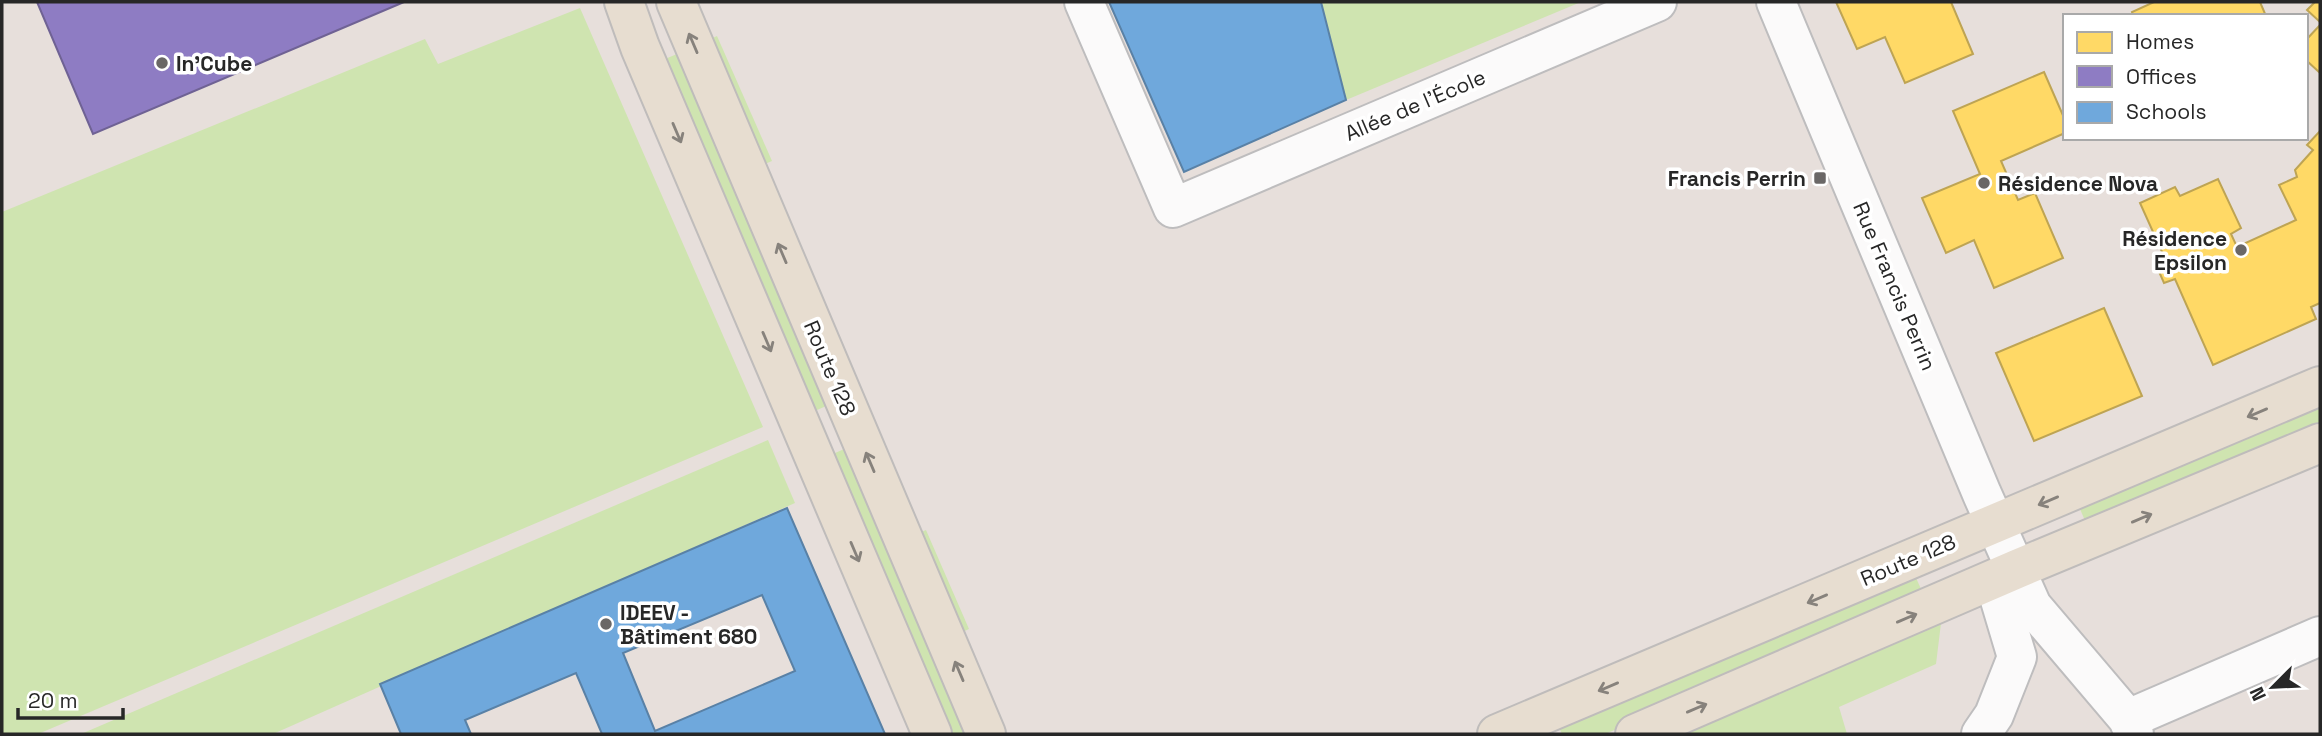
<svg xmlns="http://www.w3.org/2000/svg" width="2322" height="736" font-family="'Space Grotesk',sans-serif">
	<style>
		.green { fill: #cfe4b0 }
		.homes { fill: #ffd966; stroke: #bea453; stroke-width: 2 }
		.offices { fill: #8e7cc3; stroke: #6f6294; stroke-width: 2 }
		.schools { fill: #6fa8dc; stroke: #5981a6; stroke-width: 2; fill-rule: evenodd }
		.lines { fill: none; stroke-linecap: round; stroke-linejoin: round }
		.minor-casing { stroke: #bebdbe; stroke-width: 42 }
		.major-casing { stroke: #bfbcbb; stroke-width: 42 }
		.minor { stroke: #fbfafa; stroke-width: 38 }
		.major { stroke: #e7ddd0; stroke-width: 38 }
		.oneway { stroke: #87827c }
		.poi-dot { fill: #6a6766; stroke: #fff; stroke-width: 2.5 }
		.labels { text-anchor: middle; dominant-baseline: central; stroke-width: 7; stroke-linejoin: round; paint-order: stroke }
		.poi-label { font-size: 21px; font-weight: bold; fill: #272727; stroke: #fff; text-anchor: start }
		.street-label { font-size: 21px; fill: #272727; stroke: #fff }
	</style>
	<rect width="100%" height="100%" fill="#e7dfdb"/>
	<g class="green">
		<polygon points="1321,2 1581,2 1346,100"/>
		<polygon points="580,8 763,427 38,734 2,734 2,212 425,39 438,64"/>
		<polygon points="717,36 772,161 758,167 704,42"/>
		<polygon points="684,51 833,403 808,414 658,62"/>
		<polygon points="2320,399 2320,431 2089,530 2077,502"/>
		<polygon points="768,440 795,503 273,734 81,734"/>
		<polygon points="851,446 975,734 944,734 826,457"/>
		<polygon points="926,530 969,629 956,635 914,535"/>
		<polygon points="1913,571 1925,598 1605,734 1562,734 1557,723"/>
		<polygon points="1942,615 1936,664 1839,707 1847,734 1660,734"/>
	</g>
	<g class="homes">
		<polygon points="1836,2 1951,2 1973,54 1905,83 1885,37 1857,49"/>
		<polygon points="2154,2 2260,2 2266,16 2133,16 2132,12"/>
		<polygon points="2315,2 2320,2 2320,22 2307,10"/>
		<polygon points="2320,25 2320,73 2306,60 2306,40"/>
		<polygon points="2044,72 2065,120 2065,133 2001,161 2018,200 2035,193 2063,258 1994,288 1974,240 1946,253 1922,198 1980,174 1953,111"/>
		<polygon points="2320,131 2320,303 2311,307 2316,319 2213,365 2175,279 2164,283 2153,258 2163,254 2140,203 2175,187 2180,196 2218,179 2241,228 2231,234 2237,247 2296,220 2279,185 2297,177 2295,170 2313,150 2307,145"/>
		<polygon points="2104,308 2142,396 2034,441 1996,353"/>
	</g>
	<polygon class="offices" points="37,2 404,2 93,134"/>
	<g class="schools">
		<polygon points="1109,2 1321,2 1346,100 1184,172"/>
		<path d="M787,508l98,226h-283l-26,-61 -111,47 6,14h-70l-21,-50zM762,595l33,76 -140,60 -32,-78z"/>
	</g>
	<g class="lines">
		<g class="minor-casing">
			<g id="minor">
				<polyline points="1084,2 1173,208 1657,2"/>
				<polyline points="1776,2 1982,494 2032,606 2128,719 2134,734"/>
				<polyline points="2128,719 2320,636"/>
				<polyline points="1981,734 1994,715 2017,657 1994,580"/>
			</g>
		</g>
		<g class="major-casing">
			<g id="major">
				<polyline points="624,2 640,47 932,734"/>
				<polyline points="676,2 986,734"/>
				<polyline points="1497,734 2320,386"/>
				<polyline points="1635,734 2017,569 2320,443"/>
			</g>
		</g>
		<use href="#minor" class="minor"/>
		<use href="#major" class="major"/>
	</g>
	<defs><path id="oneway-shaft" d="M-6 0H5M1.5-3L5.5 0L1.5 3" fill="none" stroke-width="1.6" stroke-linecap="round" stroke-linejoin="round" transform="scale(1.75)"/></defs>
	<g class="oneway">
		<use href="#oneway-shaft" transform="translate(693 43) rotate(-113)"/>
		<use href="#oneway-shaft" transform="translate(677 133) rotate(67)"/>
		<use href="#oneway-shaft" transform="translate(782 253) rotate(-113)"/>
		<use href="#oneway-shaft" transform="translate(767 342) rotate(67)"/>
		<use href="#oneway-shaft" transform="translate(2257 413) rotate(157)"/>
		<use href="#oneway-shaft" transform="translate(870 462) rotate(-113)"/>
		<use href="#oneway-shaft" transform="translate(2048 501) rotate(157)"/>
		<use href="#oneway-shaft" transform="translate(2142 518) rotate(-23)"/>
		<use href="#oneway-shaft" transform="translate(855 552) rotate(67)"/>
		<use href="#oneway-shaft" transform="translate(1817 599) rotate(157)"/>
		<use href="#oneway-shaft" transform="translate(1907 618) rotate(-23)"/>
		<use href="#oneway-shaft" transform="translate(959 671) rotate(-113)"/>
		<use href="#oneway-shaft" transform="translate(1608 687) rotate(157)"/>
		<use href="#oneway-shaft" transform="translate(1697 708) rotate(-23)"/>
	</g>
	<g class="poi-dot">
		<circle cx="162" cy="63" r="7"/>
		<rect x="1813" y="171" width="14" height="14" rx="3.5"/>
		<circle cx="1984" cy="183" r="7"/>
		<circle cx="2241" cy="250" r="7"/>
		<circle cx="606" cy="624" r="7"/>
	</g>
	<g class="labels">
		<g class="poi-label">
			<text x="176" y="63">In'Cube</text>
			<text x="1806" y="178" text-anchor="end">Francis Perrin</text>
			<text x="1998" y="183">Résidence Nova</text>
			<text x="2227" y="238" text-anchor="end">Résidence<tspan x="2227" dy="24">Epsilon</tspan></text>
			<text x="620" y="612">IDEEV -<tspan x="620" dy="24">Bâtiment 680</tspan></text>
		</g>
		<g class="street-label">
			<text transform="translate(1415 105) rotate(-23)">Allée de l'École</text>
			<text transform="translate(1895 286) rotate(67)">Rue Francis Perrin</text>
			<text transform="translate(830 368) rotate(67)">Route 128</text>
			<text transform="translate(1908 560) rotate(-23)">Route 128</text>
		</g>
	</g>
	<rect width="2322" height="736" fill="none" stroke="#272727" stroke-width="7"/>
	<rect x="2063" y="14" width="245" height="126" fill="#ffffff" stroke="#a9a9a9" stroke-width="2"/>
	<rect x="2077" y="32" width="35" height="21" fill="#ffd966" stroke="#a9a9a9" stroke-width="2"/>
	<text x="2126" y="49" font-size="21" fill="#272727">Homes</text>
	<rect x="2077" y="66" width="35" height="21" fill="#8e7cc3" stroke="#a9a9a9" stroke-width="2"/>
	<text x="2126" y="84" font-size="21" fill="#272727">Offices</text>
	<rect x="2077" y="102" width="35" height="21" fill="#6fa8dc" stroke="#a9a9a9" stroke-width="2"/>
	<text x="2126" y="119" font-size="21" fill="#272727">Schools</text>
	<g transform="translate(2273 687) rotate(246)" stroke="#ffffff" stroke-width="5" paint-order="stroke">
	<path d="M0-5L12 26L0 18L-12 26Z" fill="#272727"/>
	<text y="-10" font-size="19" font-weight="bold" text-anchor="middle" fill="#272727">N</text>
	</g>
	<path d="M18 708v10h105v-10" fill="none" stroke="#272727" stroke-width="3.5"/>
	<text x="28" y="708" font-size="21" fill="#272727" stroke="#ffffff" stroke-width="5" paint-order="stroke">20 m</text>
</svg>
